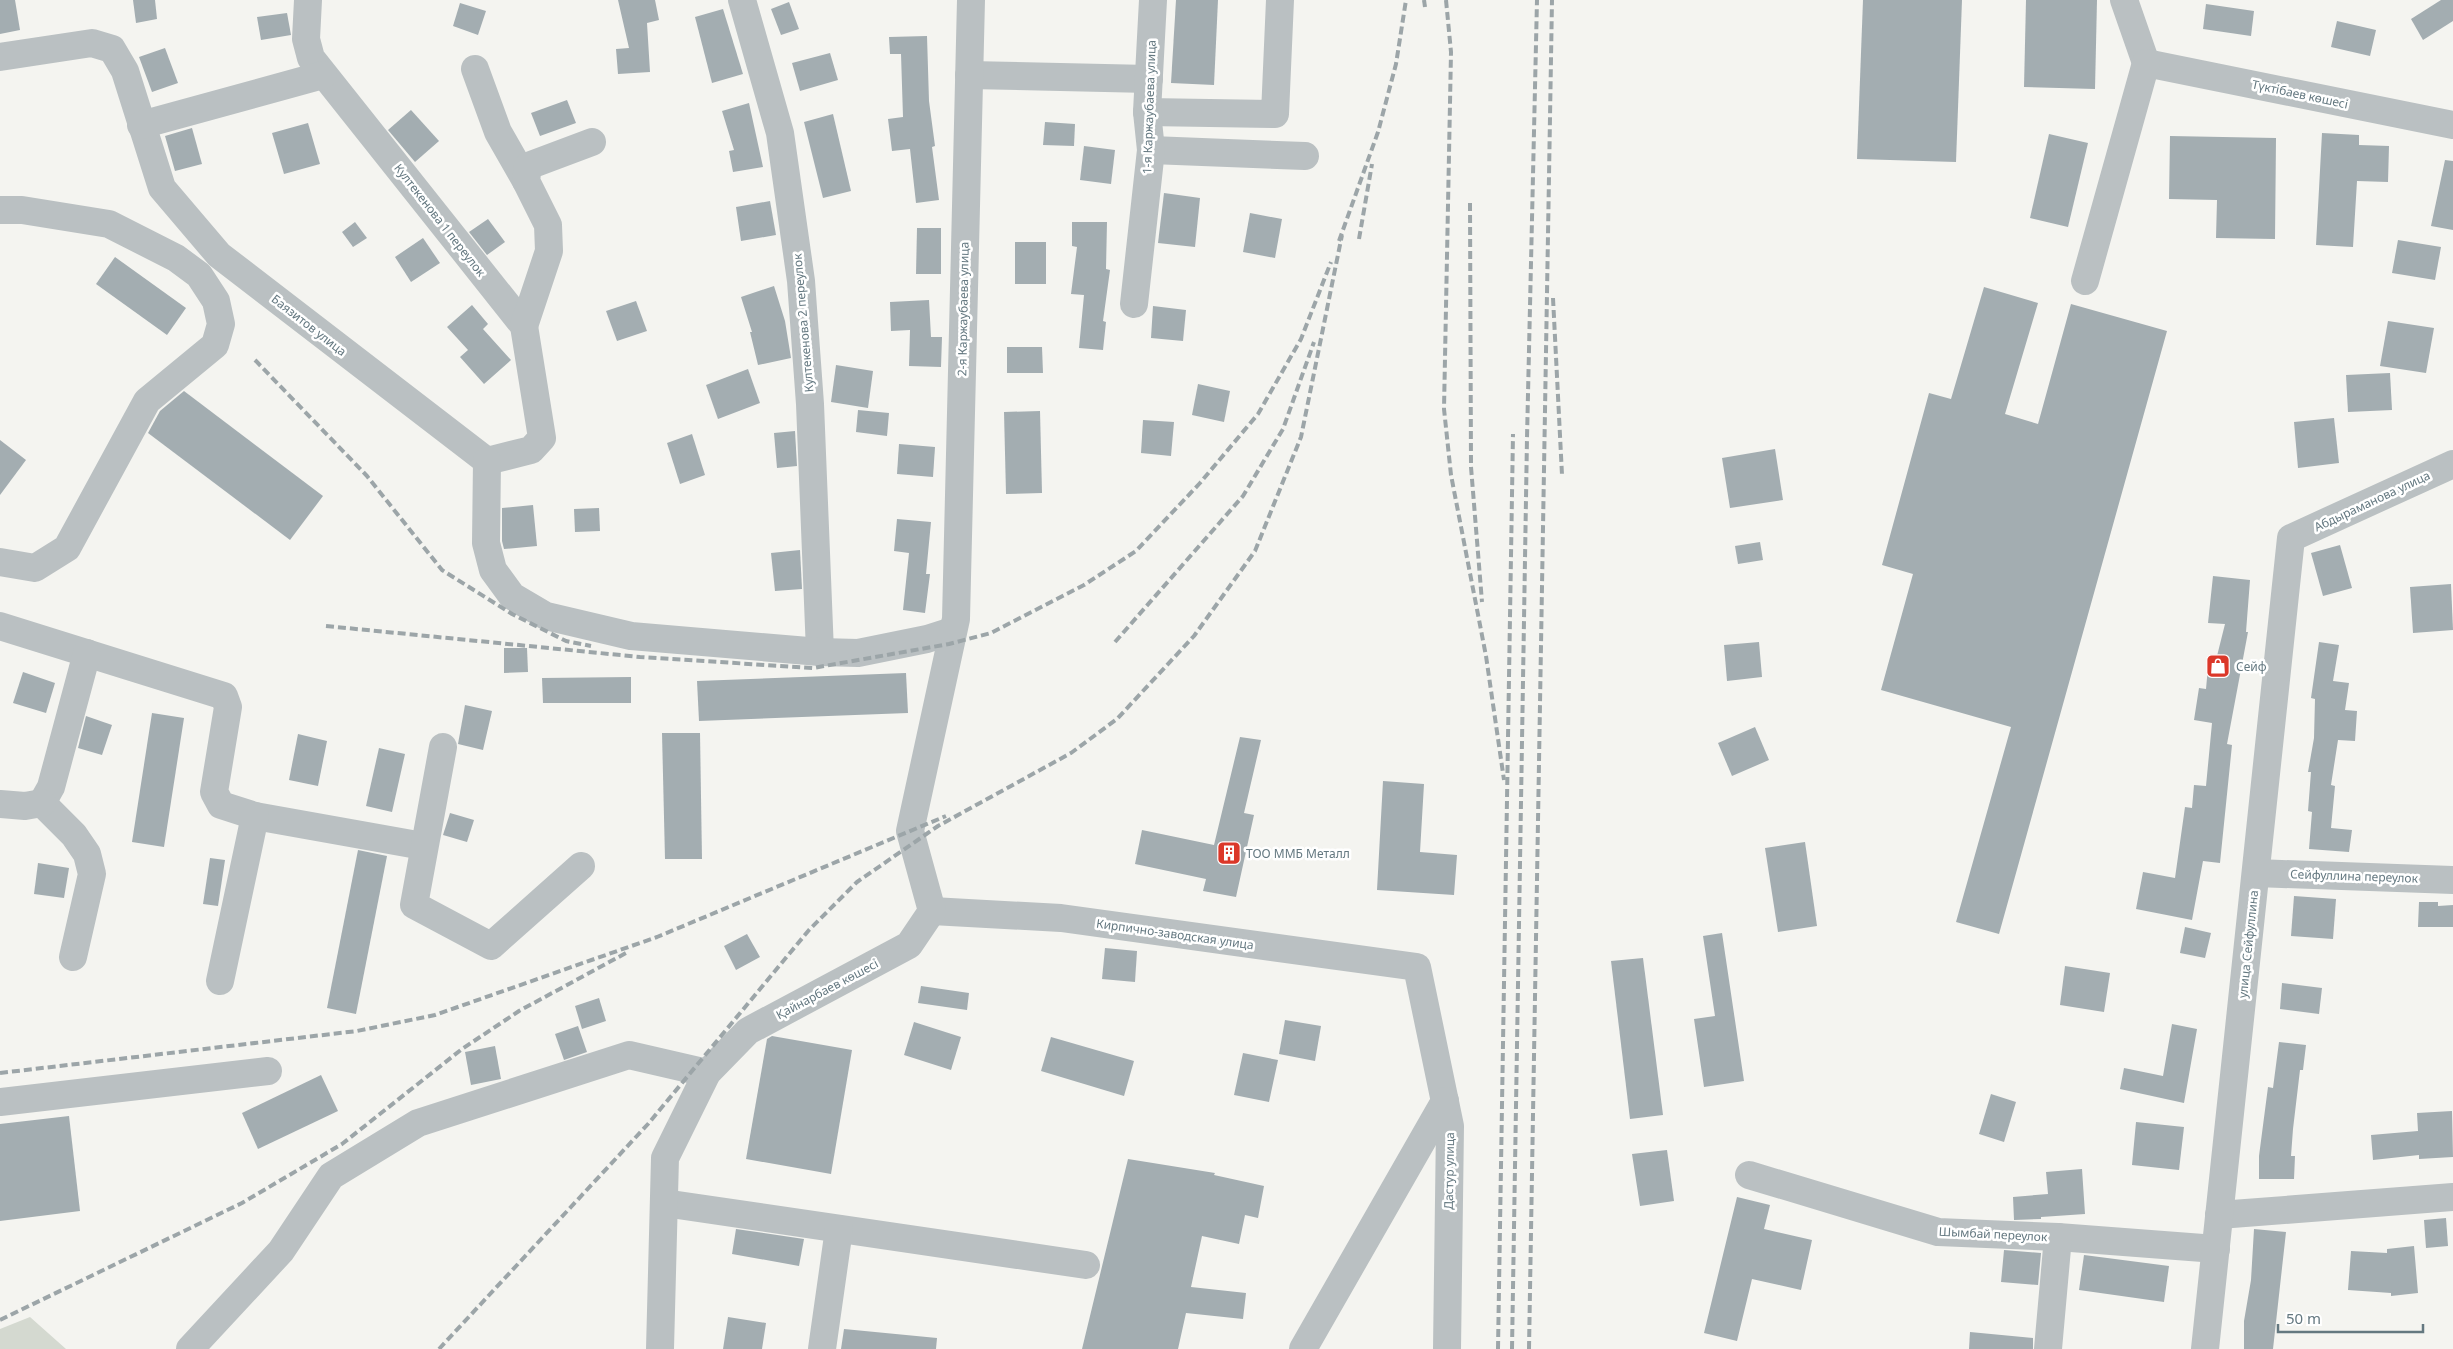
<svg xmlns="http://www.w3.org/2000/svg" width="2453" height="1349" font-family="'Noto Sans',sans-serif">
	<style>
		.green { fill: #d4d9d0 }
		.building { fill: #a3adb1 }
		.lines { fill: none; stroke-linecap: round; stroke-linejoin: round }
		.minor { stroke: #bac0c2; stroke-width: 28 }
		.rail { stroke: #9ca5a8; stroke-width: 4; stroke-dasharray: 8 4; stroke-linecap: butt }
		.labels { text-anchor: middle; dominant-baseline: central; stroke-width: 5; stroke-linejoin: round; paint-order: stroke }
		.street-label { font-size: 12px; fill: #647880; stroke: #fff }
		.poi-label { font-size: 12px; fill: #647880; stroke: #fff; text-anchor: start }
	</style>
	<rect width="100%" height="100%" fill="#f4f4f0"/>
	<polygon class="green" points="30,1317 66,1349 0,1349 0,1329"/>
	<g class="building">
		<polygon points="0,0 15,0 20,30 0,34"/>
		<polygon points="133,0 155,0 157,19 136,23"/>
		<polygon points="618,0 655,0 659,20 647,23 650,72 618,74 616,49 629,48"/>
		<polygon points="1176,0 1218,0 1214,85 1171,83"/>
		<polygon points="1863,0 1962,0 1956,162 1857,159"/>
		<polygon points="2026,0 2097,0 2095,89 2024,87"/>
		<polygon points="2441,0 2453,0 2453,21 2423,40 2411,19"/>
		<polygon points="789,2 799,29 781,35 771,9"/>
		<polygon points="460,3 486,11 478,35 453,26"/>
		<polygon points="2206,4 2254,11 2251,36 2203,29"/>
		<polygon points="723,9 743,74 712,83 695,17"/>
		<polygon points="287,13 291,35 261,40 257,17"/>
		<polygon points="2337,21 2376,30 2370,56 2331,47"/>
		<polygon points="927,36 929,101 935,146 932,147 939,200 916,203 910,149 892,151 888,119 903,117 901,54 890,54 889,37"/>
		<polygon points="165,48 178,83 152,92 139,57"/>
		<polygon points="830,53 838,80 800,91 792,63"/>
		<polygon points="567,100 576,123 540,136 531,113"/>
		<polygon points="749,103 763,167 733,172 729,151 734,150 722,111"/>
		<polygon points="411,110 439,141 415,162 388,130"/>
		<polygon points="833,114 851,191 823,198 804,122"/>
		<polygon points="1045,122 1075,124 1074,146 1043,145"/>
		<polygon points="308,123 320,164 284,174 272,133"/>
		<polygon points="192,128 202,164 175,171 165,136"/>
		<polygon points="2322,133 2359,135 2359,145 2389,146 2388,182 2357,181 2353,247 2316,245"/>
		<polygon points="2049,134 2088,143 2068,227 2030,218"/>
		<polygon points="2170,136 2276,138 2275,239 2216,238 2217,200 2169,199"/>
		<polygon points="1084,146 1115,150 1111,184 1080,180"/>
		<polygon points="2445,160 2453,161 2453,230 2431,226"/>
		<polygon points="1164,193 1200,198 1195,247 1158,243"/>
		<polygon points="770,201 776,235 741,241 736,207"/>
		<polygon points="1250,213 1282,219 1275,258 1243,252"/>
		<polygon points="488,219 505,242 487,255 469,232"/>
		<polygon points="355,222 367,238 353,247 342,232"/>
		<polygon points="1072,222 1107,222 1106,269 1110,270 1103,321 1106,322 1103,350 1079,348 1084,295 1071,294 1077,247 1072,246"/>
		<polygon points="917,228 941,228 941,274 916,274"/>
		<polygon points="423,238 440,263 411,282 395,257"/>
		<polygon points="2398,240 2441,247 2435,280 2392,273"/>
		<rect x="1015" y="242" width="31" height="42"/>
		<polygon points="115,257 186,308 167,335 96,284"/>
		<polygon points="774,286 785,321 791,358 758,365 750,332 752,332 741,297"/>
		<polygon points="1984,287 2038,303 2005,414 2038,424 2071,304 2167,331 1999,934 1956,922 2011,727 1881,690 1913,574 1882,565 1929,393 1951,399"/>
		<polygon points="929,300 931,337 942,337 941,367 909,366 910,330 891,331 890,302"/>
		<polygon points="636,301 647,331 617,341 606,311"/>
		<polygon points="472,305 488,324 483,329 511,360 484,384 460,357 468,350 447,327"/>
		<polygon points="1153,306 1186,310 1183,341 1151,338"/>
		<polygon points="2388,321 2434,328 2426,373 2380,366"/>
		<polygon points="1007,347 1042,347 1043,373 1007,373"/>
		<polygon points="836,365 873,371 868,408 831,402"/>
		<polygon points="748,369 760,403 718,419 706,385"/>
		<polygon points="2390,373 2392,410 2348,412 2346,375"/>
		<polygon points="1198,384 1230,391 1224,422 1192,415"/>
		<polygon points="184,391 323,496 290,540 148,433 160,411"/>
		<polygon points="858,410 889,413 887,436 856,432"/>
		<polygon points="1040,411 1042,493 1006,494 1004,412"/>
		<polygon points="2334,418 2339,463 2298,468 2294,422"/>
		<polygon points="1143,420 1174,422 1171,456 1141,453"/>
		<polygon points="795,431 797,466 777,468 774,433"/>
		<polygon points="692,434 705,475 680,484 667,443"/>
		<polygon points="0,440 26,460 0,495"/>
		<polygon points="899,444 935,447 933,477 897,474"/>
		<polygon points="1775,449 1783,500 1730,508 1722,458"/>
		<polygon points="533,505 537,546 504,549 502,541 502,508"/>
		<polygon points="599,508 600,531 575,532 574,509"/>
		<polygon points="897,519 931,522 926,574 930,574 925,613 903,610 909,553 894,551"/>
		<polygon points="1760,542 1763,560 1738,564 1735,546"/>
		<polygon points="2340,545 2352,588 2323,596 2311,553"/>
		<polygon points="800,550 802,589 775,591 771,553"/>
		<polygon points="2213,576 2250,580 2246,632 2248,632 2227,744 2232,745 2220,863 2203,861 2192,920 2136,909 2143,872 2175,878 2185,807 2192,808 2194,785 2206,786 2212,723 2194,720 2199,688 2206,689 2209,656 2217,656 2225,624 2208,623"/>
		<polygon points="2451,584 2453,630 2413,633 2410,587"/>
		<polygon points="1759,642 1762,677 1727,681 1724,645"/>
		<polygon points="2319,642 2339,645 2333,681 2349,683 2345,710 2357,711 2355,741 2338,740 2331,785 2335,786 2331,828 2352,830 2349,852 2309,849 2312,812 2308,811 2311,772 2308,772 2314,738 2315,699 2311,698"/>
		<polygon points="504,648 527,648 528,672 504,673"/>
		<polygon points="23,672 55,683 46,713 13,703"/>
		<polygon points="906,673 908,713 699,721 697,681"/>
		<polygon points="631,677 631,703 543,703 542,678"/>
		<polygon points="465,705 492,711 483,750 458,744"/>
		<polygon points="152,713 184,718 164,847 132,842"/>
		<polygon points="86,716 112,725 102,755 78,748"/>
		<polygon points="1755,727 1769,760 1732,776 1718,743"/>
		<polygon points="662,733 700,733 702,859 665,859"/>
		<polygon points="298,734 327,741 318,786 289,780"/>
		<polygon points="1240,737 1261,740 1244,813 1254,815 1236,897 1203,891 1206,879 1135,864 1142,830 1214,845"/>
		<polygon points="379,748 405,754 392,812 366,806"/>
		<polygon points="1383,781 1424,784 1420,852 1457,855 1454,895 1377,890"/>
		<polygon points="450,813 474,820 467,842 443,835"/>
		<polygon points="1805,842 1817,926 1778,932 1765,848"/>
		<polygon points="358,850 387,856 356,1014 327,1008"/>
		<polygon points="210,858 225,860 218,906 203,904"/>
		<polygon points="38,863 69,868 64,898 34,894"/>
		<polygon points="2294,896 2336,899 2333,939 2291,936"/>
		<polygon points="2419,902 2438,902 2438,906 2453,905 2453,927 2418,927"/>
		<polygon points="2185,927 2211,933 2205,958 2180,953"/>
		<polygon points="1722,933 1744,1081 1704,1087 1694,1019 1715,1016 1703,936"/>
		<polygon points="747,934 760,957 736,970 724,946"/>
		<polygon points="1105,948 1137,951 1135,982 1102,979"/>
		<polygon points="1643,958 1663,1115 1630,1119 1611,961"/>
		<polygon points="2065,966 2110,973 2104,1012 2060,1005"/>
		<polygon points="2282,983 2322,988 2319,1014 2280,1009"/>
		<polygon points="921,986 969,993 967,1010 918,1003"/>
		<polygon points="599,998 606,1021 582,1029 575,1006"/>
		<polygon points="1285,1020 1321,1026 1315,1061 1279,1054"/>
		<polygon points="914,1022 961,1037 951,1070 904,1055"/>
		<polygon points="2172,1024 2197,1029 2184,1103 2120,1089 2124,1068 2163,1076"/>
		<polygon points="578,1026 587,1052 564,1060 555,1034"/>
		<polygon points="772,1036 852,1050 831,1174 746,1159 767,1039"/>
		<polygon points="1051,1037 1134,1061 1124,1096 1041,1071"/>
		<polygon points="2279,1042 2306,1045 2303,1070 2300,1070 2293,1129 2291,1156 2295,1156 2294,1179 2259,1179 2259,1156 2268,1087 2273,1088"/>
		<polygon points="495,1046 501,1079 471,1085 465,1052"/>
		<polygon points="1243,1053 1278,1060 1269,1102 1234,1095"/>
		<polygon points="321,1075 338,1111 258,1149 242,1113"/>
		<polygon points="1991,1094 2016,1102 2004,1142 1979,1134"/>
		<polygon points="2452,1111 2453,1157 2419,1159 2419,1155 2373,1160 2371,1135 2418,1131 2417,1113"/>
		<polygon points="69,1116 80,1211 0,1221 0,1124"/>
		<polygon points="2136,1122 2184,1127 2179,1170 2132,1165"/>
		<polygon points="1667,1150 1674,1201 1640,1206 1632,1154"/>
		<polygon points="1128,1159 1215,1173 1214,1175 1264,1186 1258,1218 1245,1215 1239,1244 1202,1236 1191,1287 1246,1293 1243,1319 1186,1313 1178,1349 1082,1349"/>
		<polygon points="2082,1169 2085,1214 2041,1217 2041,1219 2014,1220 2013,1197 2048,1194 2046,1172"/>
		<polygon points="1737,1197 1770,1205 1764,1229 1812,1240 1801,1290 1752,1279 1737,1341 1704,1333"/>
		<polygon points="2446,1218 2448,1246 2426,1248 2424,1220"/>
		<polygon points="736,1229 804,1239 799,1266 732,1254"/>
		<polygon points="2254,1229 2286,1232 2273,1349 2244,1349 2244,1321 2251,1280"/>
		<polygon points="2414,1246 2418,1293 2391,1296 2391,1293 2348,1290 2351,1251 2387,1253 2387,1249"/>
		<polygon points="2004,1250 2041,1253 2038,1285 2001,1282"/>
		<polygon points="2084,1255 2169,1266 2164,1302 2079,1290"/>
		<polygon points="728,1317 766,1323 762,1349 723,1349"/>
		<polygon points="844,1329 937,1338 936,1349 841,1349"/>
		<polygon points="1970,1332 2033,1338 2033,1349 1969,1349"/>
	</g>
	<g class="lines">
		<g class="minor">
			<polyline points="742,0 780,133 801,281 810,404 820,652"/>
			<polyline points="2124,0 2146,63"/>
			<polyline points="0,57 92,43 112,49 125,71 162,188 219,255 487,461 531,450 542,438 524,326 311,58 306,39 308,0"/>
			<polyline points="2146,63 2453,125"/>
			<polyline points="475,69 498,132 526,181"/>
			<polyline points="969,75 1149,79"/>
			<polyline points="1147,112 1275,114 1280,0"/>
			<polyline points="141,125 323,75"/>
			<polyline points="1151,150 1305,156"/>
			<polyline points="0,210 22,210 109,224 176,258 199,275 216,301 221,324 215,345 147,401 67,548 35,568 0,562"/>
			<polyline points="2085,281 2146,63"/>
			<polyline points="1134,304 1151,150 1147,112 1153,0"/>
			<polyline points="524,326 549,251 548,225 526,181 528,166 592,142"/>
			<polyline points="487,461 486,543 493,570 512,596 546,616 631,636 820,652 858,653 927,639 952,631"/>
			<polyline points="0,626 224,696 228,707 214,792 221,805 255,816 423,846"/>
			<polyline points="443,747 414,905 491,946 581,866"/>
			<polyline points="42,803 74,835 87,854 92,874 73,957"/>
			<polyline points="42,803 51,787 87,653"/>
			<polyline points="0,804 25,806 42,803"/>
			<polyline points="2256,873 2453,880"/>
			<polyline points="932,911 1061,918 1417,967 1450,1126 1447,1349"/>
			<polyline points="220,981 255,816"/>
			<polyline points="0,1102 268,1071"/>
			<polyline points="1749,1175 1938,1232 2058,1237 2216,1249"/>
			<polyline points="664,1203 1086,1265"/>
			<polyline points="2219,1215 2453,1197"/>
			<polyline points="190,1349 281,1251 331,1176 418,1123 629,1055 707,1073"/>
			<polyline points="660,1349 665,1158 707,1073 748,1031 909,945 932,911 910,831 956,619 971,0"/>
			<polyline points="822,1349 839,1229"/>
			<polyline points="1303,1349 1445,1101"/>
			<polyline points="2048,1349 2058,1237"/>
			<polyline points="2205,1349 2291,538 2453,464"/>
		</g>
		<g class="rail">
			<polyline points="1424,0 1425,7"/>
			<polyline points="1446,0 1451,52 1444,409 1451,475 1486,656 1504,780"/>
			<polyline points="1470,203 1471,467 1482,602"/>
			<polyline points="1359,239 1372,164"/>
			<polyline points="1339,241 1378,132 1396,64 1406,0"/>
			<polyline points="1553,298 1562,475"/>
			<polyline points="255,360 367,476 442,570 512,614 566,641 591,646"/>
			<polyline points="326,626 640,657 813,668 949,644 991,633 1084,585 1136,551 1200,483 1258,414 1301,339 1331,262"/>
			<polyline points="1115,642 1243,496 1283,429 1314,342"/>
			<polyline points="0,1073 357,1031 435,1015 657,937 946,816"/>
			<polyline points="0,1320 242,1203 342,1144 462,1049 519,1011 626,953"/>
			<polyline points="439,1349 648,1124 809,930 857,882 938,826 1071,753 1117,719 1194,636 1255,551 1301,437 1342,235"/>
			<polyline points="1498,1349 1513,434"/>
			<polyline points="1512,1349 1527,438 1537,0"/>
			<polyline points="1529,1349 1552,0"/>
		</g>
	</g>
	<defs>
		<g id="shop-square" transform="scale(1.25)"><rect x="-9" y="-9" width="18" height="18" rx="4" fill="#db3729" stroke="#fff"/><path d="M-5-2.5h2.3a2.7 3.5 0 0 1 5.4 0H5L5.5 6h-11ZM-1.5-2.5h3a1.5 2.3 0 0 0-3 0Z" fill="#fff"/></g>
		<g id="building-square" transform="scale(1.25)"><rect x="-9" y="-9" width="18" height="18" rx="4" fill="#db3729" stroke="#fff"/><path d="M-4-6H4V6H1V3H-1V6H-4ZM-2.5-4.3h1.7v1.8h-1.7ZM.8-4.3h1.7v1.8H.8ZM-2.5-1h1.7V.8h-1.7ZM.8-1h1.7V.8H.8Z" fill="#fff"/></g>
	</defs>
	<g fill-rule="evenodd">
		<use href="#shop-square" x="2218" y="666"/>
		<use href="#building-square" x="1229" y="853"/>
	</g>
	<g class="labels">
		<g class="street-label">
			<text transform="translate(2300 94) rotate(12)">Түктібаев көшесі</text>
			<text transform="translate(1149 107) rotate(-88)">1-я Каржаубаева улица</text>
			<text transform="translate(440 220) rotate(52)">Култекенова 1 переулок</text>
			<text transform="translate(963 309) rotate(-89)">2-я Каржаубаева улица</text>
			<text transform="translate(803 323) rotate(-95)">Култекенова 2 переулок</text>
			<text transform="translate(309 325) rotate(38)">Баязитов улица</text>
			<text transform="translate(2372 501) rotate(-25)">Абдыраманова улица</text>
			<text transform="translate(2354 876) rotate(2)">Сейфуллина переулок</text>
			<text transform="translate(1175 934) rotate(8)">Кирпично-заводская улица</text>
			<text transform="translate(2248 944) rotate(-84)">улица Сейфуллина</text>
			<text transform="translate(827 989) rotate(-28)">Қайнарбаев көшесі</text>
			<text transform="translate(1449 1171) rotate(-89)">Дастур улица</text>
			<text transform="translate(1993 1234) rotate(3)">Шымбай переулок</text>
		</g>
		<g class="poi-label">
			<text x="2236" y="666">Сейф</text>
			<text x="1246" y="853">ТОО ММБ Металл</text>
		</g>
	</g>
	<path d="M2278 1324v8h145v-8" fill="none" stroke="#647880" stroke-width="2.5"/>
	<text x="2286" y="1324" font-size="15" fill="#647880" stroke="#ffffff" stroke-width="4" paint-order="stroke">50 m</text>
</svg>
